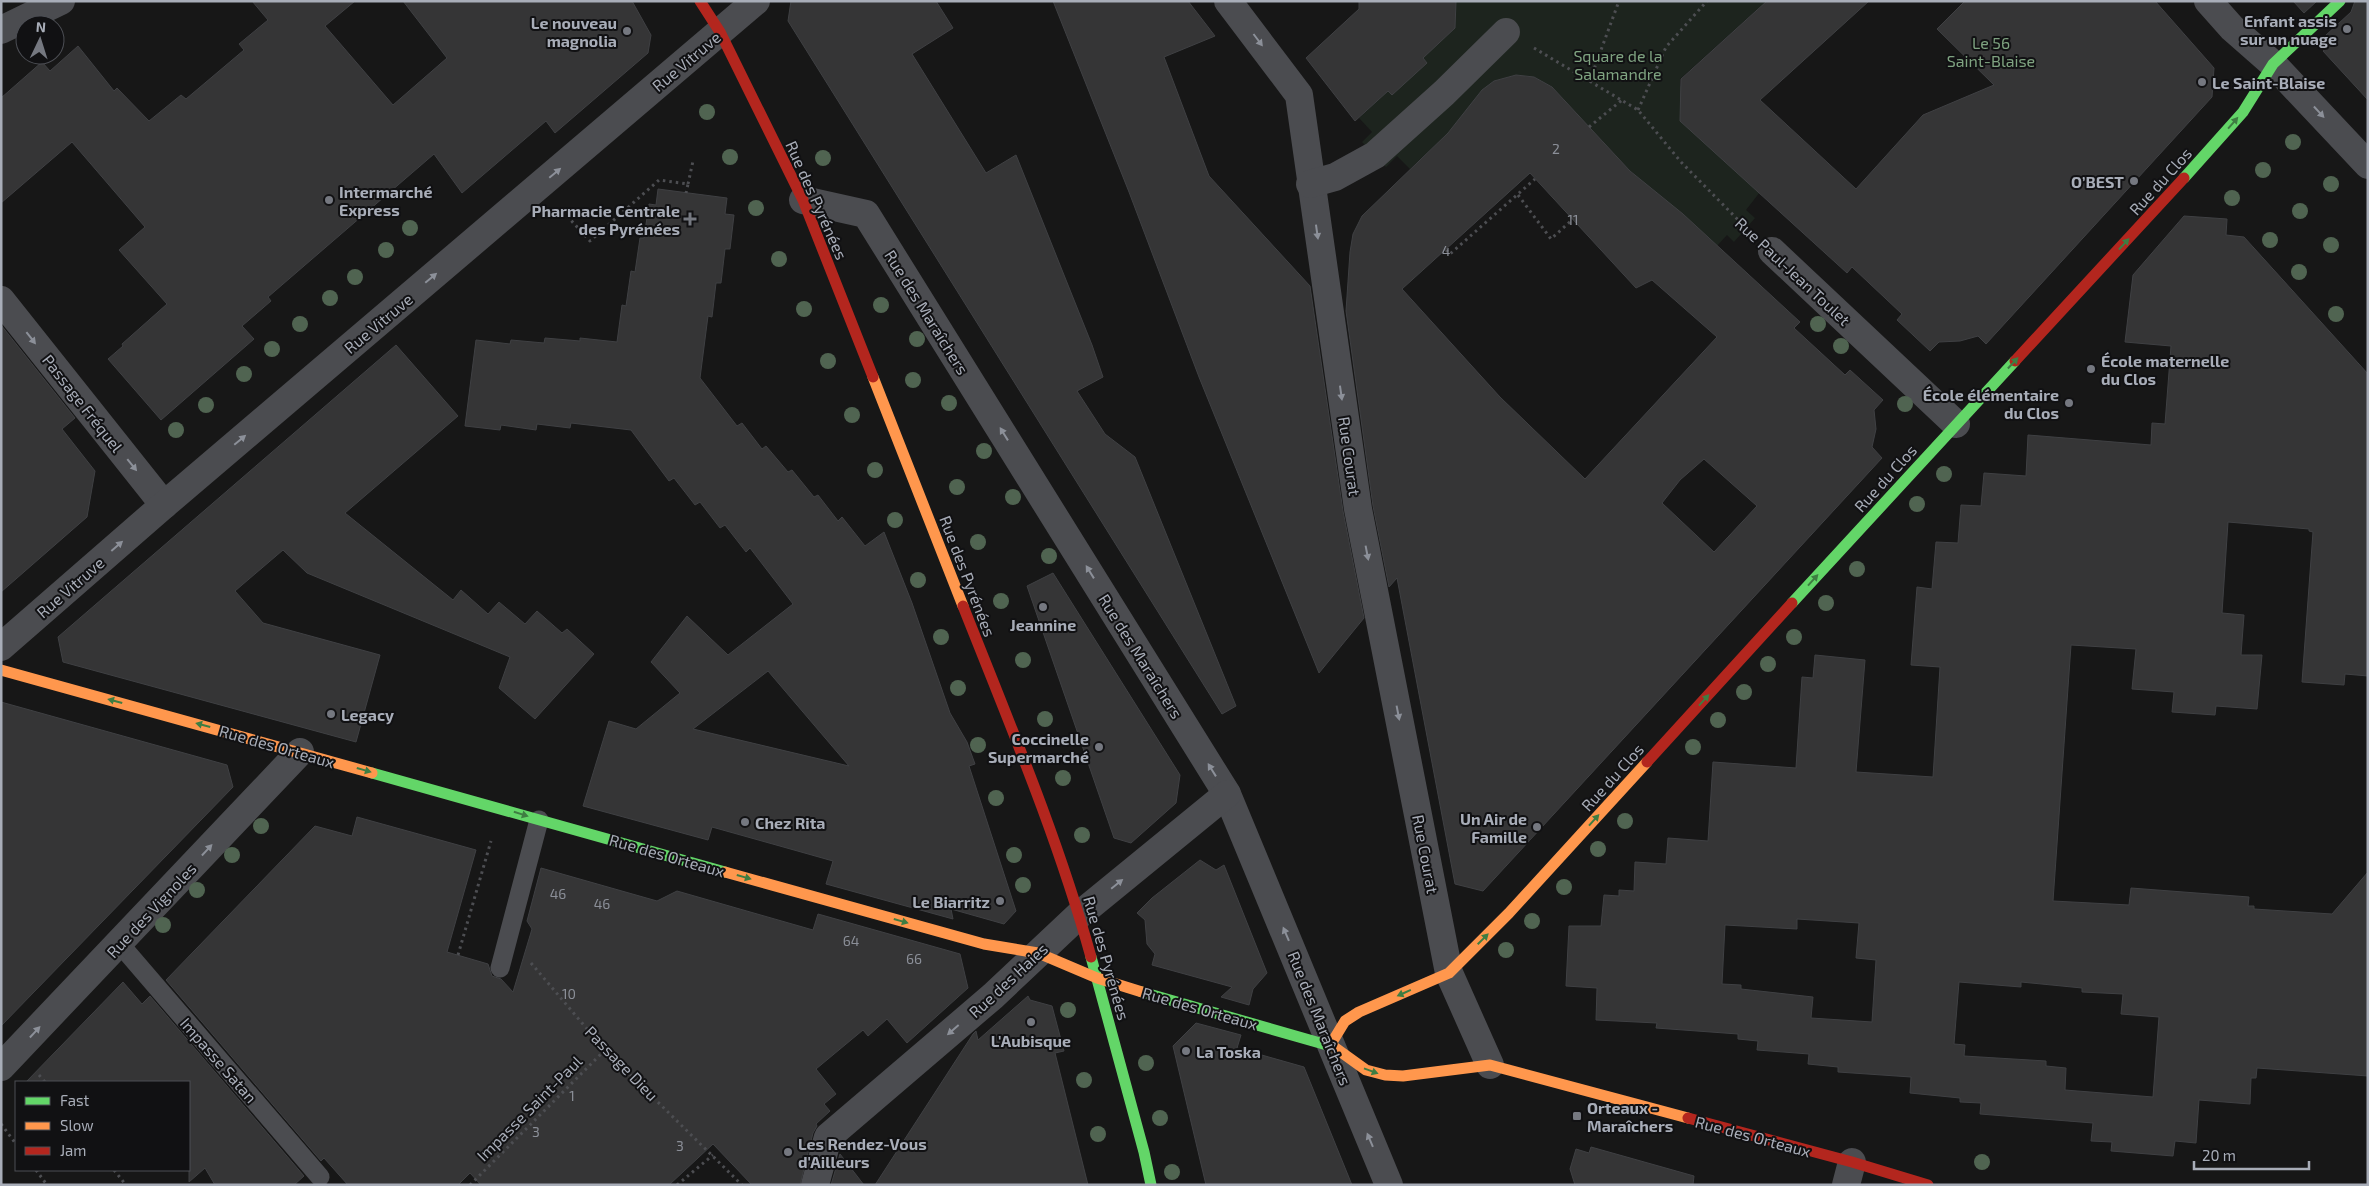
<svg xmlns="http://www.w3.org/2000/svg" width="2369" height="1186" font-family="'Exo 2',sans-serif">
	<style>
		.green { fill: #1d241e }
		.building { fill: #353536; stroke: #3f4043; fill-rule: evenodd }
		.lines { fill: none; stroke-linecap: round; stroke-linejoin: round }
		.path { stroke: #4d4e52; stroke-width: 3; stroke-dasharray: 2.5 4; stroke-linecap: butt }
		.lane { stroke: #4b4c50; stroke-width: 19 }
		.street { stroke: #4b4c50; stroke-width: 28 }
		.fast { stroke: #63d668; stroke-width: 11 }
		.slow { stroke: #ff974d; stroke-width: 11 }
		.jam { stroke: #b3261e; stroke-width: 11 }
		.tree { fill: #506451 }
		.oneway { fill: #8c9099 }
		.oneway2 { fill: #3e7d42 }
		.poi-dot { fill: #757880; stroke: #111113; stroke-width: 2 }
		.labels { text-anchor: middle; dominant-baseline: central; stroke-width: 4; stroke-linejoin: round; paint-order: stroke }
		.number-label { font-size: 14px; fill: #8b8f98 }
		.poi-label { font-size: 16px; font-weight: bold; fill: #a8adb8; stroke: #111113; text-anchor: end }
		.park-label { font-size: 16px; fill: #7fa381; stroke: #111113 }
		.street-label { font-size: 16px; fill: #a8adb8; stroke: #111113 }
	</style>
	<rect width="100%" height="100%" fill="#171717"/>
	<polygon class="green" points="1454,1 1767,1 1680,79 1680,86 1686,87 1760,192 1746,210 1755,218 1734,242 1727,235 1717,246 1630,171 1552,87 1534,77 1516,75 1494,81 1448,133 1410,169 1397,156 1386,167 1362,142 1372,132 1359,118 1388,91 1427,63 1422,58 1455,28 1456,3"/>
	<g class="building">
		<polygon points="252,1 355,1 325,26 393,105 447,58 403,1 632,1 651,35 648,53 555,133 546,121 462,193 434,154 268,297 271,301 242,326 254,339 161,420 108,359 123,346 122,344 167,304 119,250 145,227 72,142 1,203 1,98 42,62 50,71 78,46 114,91 117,88 149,121 181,95 186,99 244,50 239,44 268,20"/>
		<polygon points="791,1 936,1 953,28 912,54 986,173 1016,155 1092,345 1103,377 1077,391 1105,434 1135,457 1236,706 1222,714 788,21"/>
		<polygon points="1053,1 1188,1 1215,36 1164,57 1209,176 1310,286 1343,511 1364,618 1319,673 1199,377 1129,192"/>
		<polygon points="1359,1 1456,1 1455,28 1423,58 1427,63 1392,95 1388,91 1355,121 1306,58 1359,9"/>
		<polygon points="1767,1 1869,1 1760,100 1856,189 1923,115 1994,85 1937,29 1965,1 2155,1 2214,68 2212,97 1986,344 1978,336 1960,341 1939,342 1930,351 1897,320 1902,314 1852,267 1847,273 1680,121 1681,79"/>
		<polygon points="2293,1 2317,1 2304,13"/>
		<polygon points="2355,1 2368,1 2368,100 2323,51 2332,44 2325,36 2351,12"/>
		<path d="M1516,75l18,2 18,10 78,84 53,43 117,108 -6,6 51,47 5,-5 33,30 -9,10 2,19 -4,18 10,11 -399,433 -28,-7 -58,-306 -8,9 -16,-81 -27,-195 4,-59 3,-18 9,-18 86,-83 34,-43 12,-9zM1530,173l106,115 16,-8 65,57 -132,142 -85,-82 -98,-108zM1704,459l53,47 -43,46 -52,-49 18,-23z"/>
		<path d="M658,189l69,9 -2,16 9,1 -4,34h-5l-4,34h-5l-4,34 -4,-1 -8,62 37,48 5,-3 20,26 4,-3 22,26 4,-2 22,27 4,-2 20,26 4,-4 23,29 19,-14 28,71 38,110 17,29 8,22 -6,2 47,145 -12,13 -53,-15 2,10 -127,-35 7,-23 -39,-11 -82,-23 -4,13 -125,-34 26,-85 27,8 44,-36 -29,-31 36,-46 41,39 65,-51 -43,-56 -4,4 -21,-27 -5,3 -20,-26 -5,3 -21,-27 -5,3 -38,-51 -60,-7 -1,5 -33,-4 -1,6 -35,-5 -1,5 -35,-4 11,-86 34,4 1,-4 33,3 1,-5 35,3v-3l37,4 5,-37 4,1 5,-35 4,1 5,-34h4l5,-34 7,1zM768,671l81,95 -156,-37z"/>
		<path d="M2184,216l43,3 -1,16 18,2 124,137v302l-23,-2 -1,11 -42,-3 11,-150 -4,-1v-2l-81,-7 -6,91 22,2 -3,40h21l-5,54 -41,-3 -1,9 -43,-3 2,-20 -42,-3 4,-40 -65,-4 -18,256 76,4 2,-17 118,9 -1,9h6v3l78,5 36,-42v204l-111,-8 -1,10h-5l-1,26 -51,-4 -3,43 -21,-2 -2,15 -62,-5 1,-9 -21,-1 2,-18 -113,-9 1,-11 -21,-1v-4l-50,-5 1,-16 -73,-5v-5l-30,-3 1,-10 -52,-4 1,-9 -20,-2v-5l-82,-6 1,-5 -61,-3 1,-32 -31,-2 3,-60h32l3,-31 15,1v-6l15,1 1,-29 31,2 2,-26 40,3 5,-79 83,6 6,-91 11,1 2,-23 50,5 -9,112 77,5 7,-110 -29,-2 6,-78 15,2 4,-47 22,1 3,-38 20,1 3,-33 42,3 2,-41 123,10 1,-22 13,1 6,-78 -46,-4 8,-67zM1797,919l62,4 -3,35 20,2 -4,62 -61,-4 2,-21 -72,-8v-4l-19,-1 3,-59 72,4zM1959,982l62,5v-5l61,6v4l41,2 -2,20 38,3 -6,80 -88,-7 1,-22 -20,-2v-5l-82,-5 1,-11 -11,-1z"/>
		<polygon points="1,325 75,418 62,429 95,471 87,517 1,592"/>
		<polygon points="396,345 458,416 345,513 453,600 461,590 488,614 499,602 525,624 537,611 562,633 567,629 594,654 535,719 499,688 510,657 307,573 283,550 235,591 263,623 380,655 356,742 63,662 58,637"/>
		<polygon points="1053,573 1180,775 1176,803 1131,843 1114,838 1027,586"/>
		<polygon points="1,702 227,765 233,787 1,1026"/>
		<polygon points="357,817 476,850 447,952 488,964 492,976 501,979 513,992 532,929 527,921 541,868 657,901 677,891 813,930 818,914 960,954 968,988 907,1043 887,1019 868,1036 863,1030 816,1069 836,1094 824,1104 830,1111 816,1124 817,1126 813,1133 800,1185 752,1185 713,1144 669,1185 481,1185 470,1173 458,1185 348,1185 324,1158 321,1161 166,980 315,826 352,836"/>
		<polygon points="1200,860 1216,870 1224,865 1267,973 1253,989 1249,1005 1221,997 1232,987 1152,965 1155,954 1147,944 1145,920 1137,913 1152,898"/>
		<polygon points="123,982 142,1004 150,996 304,1176 294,1185 215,1185 205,1168 189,1182 189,1082 26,1082"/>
		<polygon points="1028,996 1030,1000 1052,1006 1064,1051 1055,1053 1088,1185 875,1185 973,1034 976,1031 978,1040"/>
		<polygon points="1196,1023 1241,1035 1237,1048 1304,1067 1352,1185 1206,1185 1173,1046"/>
		<polygon points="1591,1147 1694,1176 1693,1185 1575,1185 1570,1169 1576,1149 1589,1153"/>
		<polygon points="840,1154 864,1185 831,1185"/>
	</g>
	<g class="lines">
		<g class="path">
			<polyline points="1534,48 1638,110 1681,162 1748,230"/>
			<polyline points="1590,80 1619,1"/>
			<polyline points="1638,110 1666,47 1707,1"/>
			<polyline points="1589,127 1622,100"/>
			<polyline points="688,184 693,161"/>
			<polyline points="1518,195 1551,239 1573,219"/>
			<polyline points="567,216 590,241 659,180 688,184 686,193"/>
			<polyline points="1446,250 1450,254 1535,179"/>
			<polyline points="458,955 491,841"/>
			<polyline points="531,963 605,1050 742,1185"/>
			<polyline points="39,1075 45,1082"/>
			<polyline points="1,1124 16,1144"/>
			<polyline points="36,1170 47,1185"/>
			<polyline points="114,1170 126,1185"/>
			<polyline points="470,1185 605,1050"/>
			<polyline points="677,1185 713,1155"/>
		</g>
		<g class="lane">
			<polyline points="119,943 320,1177"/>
			<polyline points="500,968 539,820"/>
		</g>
		<g class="street">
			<polyline points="1228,1 1299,95 1358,509 1449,973 1490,1065"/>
			<polyline points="2208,1 2232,28 2273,64 2368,165"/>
			<polyline points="1,30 61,1"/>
			<polyline points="1310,184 1335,177 1375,155 1444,93 1506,32"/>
			<polyline points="803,200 866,214 1227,794 1389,1185"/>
			<polyline points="1772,251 1956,424"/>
			<polyline points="1,300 164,505"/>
			<polyline points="1,647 164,505 756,1"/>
			<polyline points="1,1067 300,752"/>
			<polyline points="815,1185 828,1137 993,996 1079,915 1227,794"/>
			<polyline points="1846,1185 1852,1162"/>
		</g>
		<g class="fast">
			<polyline points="2184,178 2243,112 2273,64 2340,1"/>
			<polyline points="1792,603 2015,361"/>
			<polyline points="372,773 725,872"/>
			<polyline points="1091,957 1144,1152 1151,1185"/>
			<polyline points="1142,992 1334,1047"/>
		</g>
		<g class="slow">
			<polyline points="873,377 963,606"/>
			<polyline points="1,670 372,773"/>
			<polyline points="725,872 984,944 1038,953 1097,978 1142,992"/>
			<polyline points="1331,1044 1345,1021 1359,1012 1449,973 1509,913 1647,762"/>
			<polyline points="1334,1047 1366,1070 1385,1075 1403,1076 1490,1065 1688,1118"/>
		</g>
		<g class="jam">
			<polyline points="700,1 720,32 803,200 873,377"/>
			<polyline points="2015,361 2184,178"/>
			<path d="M963,606c46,116 95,232 128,351"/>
			<polyline points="1647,762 1792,603"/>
			<polyline points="1688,1118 1852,1162 1928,1185"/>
		</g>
	</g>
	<g class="tree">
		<circle cx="707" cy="112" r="8"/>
		<circle cx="2293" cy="142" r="8"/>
		<circle cx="730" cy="157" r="8"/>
		<circle cx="823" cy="158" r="8"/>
		<circle cx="2263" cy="170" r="8"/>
		<circle cx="2331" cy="184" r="8"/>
		<circle cx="2232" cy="198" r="8"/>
		<circle cx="756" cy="208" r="8"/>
		<circle cx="2300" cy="211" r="8"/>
		<circle cx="410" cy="228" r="8"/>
		<circle cx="2270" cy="240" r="8"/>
		<circle cx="2331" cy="245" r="8"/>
		<circle cx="386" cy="250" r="8"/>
		<circle cx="779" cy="259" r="8"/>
		<circle cx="2299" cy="272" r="8"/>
		<circle cx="355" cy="277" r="8"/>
		<circle cx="330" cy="298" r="8"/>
		<circle cx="881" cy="305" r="8"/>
		<circle cx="804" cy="309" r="8"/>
		<circle cx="2336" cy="314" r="8"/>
		<circle cx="300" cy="324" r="8"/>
		<circle cx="1818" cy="324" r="8"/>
		<circle cx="917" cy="339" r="8"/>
		<circle cx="1841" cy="346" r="8"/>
		<circle cx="272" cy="349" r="8"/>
		<circle cx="828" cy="361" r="8"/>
		<circle cx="244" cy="374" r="8"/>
		<circle cx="913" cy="380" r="8"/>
		<circle cx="949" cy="403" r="8"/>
		<circle cx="1905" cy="404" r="8"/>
		<circle cx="206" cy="405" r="8"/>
		<circle cx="852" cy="415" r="8"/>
		<circle cx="176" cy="430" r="8"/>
		<circle cx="984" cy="451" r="8"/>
		<circle cx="875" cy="470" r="8"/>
		<circle cx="1944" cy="474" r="8"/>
		<circle cx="957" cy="487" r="8"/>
		<circle cx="1013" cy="497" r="8"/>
		<circle cx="1917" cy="504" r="8"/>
		<circle cx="895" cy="520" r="8"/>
		<circle cx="978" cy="542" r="8"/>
		<circle cx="1049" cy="556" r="8"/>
		<circle cx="1857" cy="569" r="8"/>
		<circle cx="918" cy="580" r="8"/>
		<circle cx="1001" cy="601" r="8"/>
		<circle cx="1826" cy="603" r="8"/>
		<circle cx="941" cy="637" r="8"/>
		<circle cx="1794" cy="637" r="8"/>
		<circle cx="1023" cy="660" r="8"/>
		<circle cx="1768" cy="664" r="8"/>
		<circle cx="958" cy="688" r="8"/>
		<circle cx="1744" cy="692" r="8"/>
		<circle cx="1045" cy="719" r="8"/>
		<circle cx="1718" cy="720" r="8"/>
		<circle cx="978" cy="745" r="8"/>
		<circle cx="1693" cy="747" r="8"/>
		<circle cx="1063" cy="778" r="8"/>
		<circle cx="996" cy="798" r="8"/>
		<circle cx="1625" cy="821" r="8"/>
		<circle cx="261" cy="826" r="8"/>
		<circle cx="1082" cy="835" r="8"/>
		<circle cx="1598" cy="849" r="8"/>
		<circle cx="232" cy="855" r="8"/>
		<circle cx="1014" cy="855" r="8"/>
		<circle cx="1023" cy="885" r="8"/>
		<circle cx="1564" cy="887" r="8"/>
		<circle cx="197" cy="890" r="8"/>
		<circle cx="1532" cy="921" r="8"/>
		<circle cx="163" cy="925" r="8"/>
		<circle cx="1506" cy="950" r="8"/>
		<circle cx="1068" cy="1010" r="8"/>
		<circle cx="1146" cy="1063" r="8"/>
		<circle cx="1084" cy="1080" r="8"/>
		<circle cx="1160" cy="1118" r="8"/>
		<circle cx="1098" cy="1134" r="8"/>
		<circle cx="1982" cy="1162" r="8"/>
		<circle cx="1172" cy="1172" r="8"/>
	</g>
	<defs><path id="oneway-solid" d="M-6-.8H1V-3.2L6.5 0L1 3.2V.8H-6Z" transform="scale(1.25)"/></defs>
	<g class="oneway">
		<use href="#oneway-solid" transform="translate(1258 40) rotate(53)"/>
		<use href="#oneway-solid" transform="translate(2319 112) rotate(47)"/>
		<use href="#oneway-solid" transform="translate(555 173) rotate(-40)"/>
		<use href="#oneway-solid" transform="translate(1317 232) rotate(82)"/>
		<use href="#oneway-solid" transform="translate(431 278) rotate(-40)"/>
		<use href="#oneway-solid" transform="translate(31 338) rotate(52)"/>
		<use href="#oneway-solid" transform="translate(1341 393) rotate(82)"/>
		<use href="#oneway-solid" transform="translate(1004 434) rotate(-122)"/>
		<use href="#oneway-solid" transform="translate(240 440) rotate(-40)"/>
		<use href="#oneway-solid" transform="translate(132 465) rotate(51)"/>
		<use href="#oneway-solid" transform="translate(117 546) rotate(-41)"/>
		<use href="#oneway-solid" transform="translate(1367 553) rotate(79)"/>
		<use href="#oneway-solid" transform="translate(1090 572) rotate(-122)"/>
		<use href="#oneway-solid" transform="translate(1398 713) rotate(79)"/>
		<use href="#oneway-solid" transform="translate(1212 770) rotate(-122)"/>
		<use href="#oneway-solid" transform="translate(207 850) rotate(-47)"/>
		<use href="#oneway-solid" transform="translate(1117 884) rotate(-39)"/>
		<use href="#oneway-solid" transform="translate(1286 934) rotate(-113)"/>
		<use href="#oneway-solid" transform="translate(953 1030) rotate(139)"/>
		<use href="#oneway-solid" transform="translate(35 1032) rotate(-47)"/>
		<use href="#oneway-solid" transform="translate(1370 1140) rotate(-113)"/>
	</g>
	<g class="oneway2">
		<use href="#oneway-solid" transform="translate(2233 123) rotate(-49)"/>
		<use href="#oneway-solid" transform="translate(2124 244) rotate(-47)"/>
		<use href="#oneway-solid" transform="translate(2013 363) rotate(-47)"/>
		<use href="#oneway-solid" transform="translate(1813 580) rotate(-48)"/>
		<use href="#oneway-solid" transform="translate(1704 700) rotate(-48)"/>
		<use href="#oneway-solid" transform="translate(115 701) rotate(-165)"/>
		<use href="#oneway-solid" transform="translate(203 725) rotate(-165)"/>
		<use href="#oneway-solid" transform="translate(364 770) rotate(16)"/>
		<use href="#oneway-solid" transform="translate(521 814) rotate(17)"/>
		<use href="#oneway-solid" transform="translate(1594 820) rotate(-48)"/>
		<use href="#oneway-solid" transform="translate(744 877) rotate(16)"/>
		<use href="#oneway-solid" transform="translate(901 921) rotate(16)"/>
		<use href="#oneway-solid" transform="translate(1483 939) rotate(-45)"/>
		<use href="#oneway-solid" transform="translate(1404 993) rotate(156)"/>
		<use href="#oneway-solid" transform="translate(1371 1071) rotate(20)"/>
	</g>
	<g class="poi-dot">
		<circle cx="2347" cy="29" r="5"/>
		<circle cx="627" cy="31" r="5"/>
		<circle cx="2202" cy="82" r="5"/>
		<circle cx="2134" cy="181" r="5"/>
		<circle cx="329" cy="200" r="5"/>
		<path d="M687.5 211.5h5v5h5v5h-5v5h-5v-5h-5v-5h5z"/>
		<circle cx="2091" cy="369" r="5"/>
		<circle cx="2069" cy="403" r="5"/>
		<circle cx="1043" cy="607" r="5"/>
		<circle cx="331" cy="714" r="5"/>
		<circle cx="1099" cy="747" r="5"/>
		<circle cx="745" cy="822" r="5"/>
		<circle cx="1537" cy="827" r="5"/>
		<circle cx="1000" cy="901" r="5"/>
		<circle cx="1031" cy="1022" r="5"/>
		<circle cx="1186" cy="1051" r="5"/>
		<rect x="1572" y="1111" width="10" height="10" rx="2.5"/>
		<circle cx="788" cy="1152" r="5"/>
	</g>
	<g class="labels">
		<g class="number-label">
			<text x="1556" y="148">2</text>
			<text x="1573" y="219">11</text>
			<text x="1446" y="250">4</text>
			<text x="558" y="893">46</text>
			<text x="602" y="903">46</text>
			<text x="851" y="940">64</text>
			<text x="914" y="958">66</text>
			<text x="569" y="993">10</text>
			<text x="572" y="1095">1</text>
			<text x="536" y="1131">3</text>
			<text x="680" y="1145">3</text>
		</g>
		<g class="poi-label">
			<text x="2337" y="20">Enfant assis<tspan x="2337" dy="18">sur un nuage</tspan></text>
			<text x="617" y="22">Le nouveau<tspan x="617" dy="18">magnolia</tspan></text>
			<text x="2212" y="82" text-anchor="start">Le Saint-Blaise</text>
			<text x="2124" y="181">O’BEST</text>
			<text x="339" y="191" text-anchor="start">Intermarché<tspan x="339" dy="18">Express</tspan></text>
			<text x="680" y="210">Pharmacie Centrale<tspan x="680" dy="18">des Pyrénées</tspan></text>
			<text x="2101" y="360" text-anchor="start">École maternelle<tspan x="2101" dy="18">du Clos</tspan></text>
			<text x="2059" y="394">École élémentaire<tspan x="2059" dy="18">du Clos</tspan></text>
			<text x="1043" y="624" text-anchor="middle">Jeannine</text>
			<text x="341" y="714" text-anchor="start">Legacy</text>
			<text x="1089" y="738">Coccinelle<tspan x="1089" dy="18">Supermarché</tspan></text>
			<text x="1527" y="818">Un Air de<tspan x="1527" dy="18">Famille</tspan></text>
			<text x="755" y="822" text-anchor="start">Chez Rita</text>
			<text x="990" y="901">Le Biarritz</text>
			<text x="1031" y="1040" text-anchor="middle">L'Aubisque</text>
			<text x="1196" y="1051" text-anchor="start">La Toska</text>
			<text x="1587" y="1107" text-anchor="start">Orteaux -<tspan x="1587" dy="18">Maraîchers</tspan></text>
			<text x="798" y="1143" text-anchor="start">Les Rendez-Vous<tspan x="798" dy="18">d'Ailleurs</tspan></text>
		</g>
		<g class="park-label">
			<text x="1991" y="42">Le 56<tspan x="1991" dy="18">Saint-Blaise</tspan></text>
			<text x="1618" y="55">Square de la<tspan x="1618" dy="18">Salamandre</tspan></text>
		</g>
		<g class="street-label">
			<text transform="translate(686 61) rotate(-40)">Rue Vitruve</text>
			<text transform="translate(2160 181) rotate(-48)">Rue du Clos</text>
			<text transform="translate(817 200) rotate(66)">Rue des Pyrénées</text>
			<text transform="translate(1793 271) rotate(43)">Rue Paul-Jean Toulet</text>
			<text transform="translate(927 312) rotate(58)">Rue des Maraîchers</text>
			<text transform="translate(378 323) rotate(-40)">Rue Vitruve</text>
			<text transform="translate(83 403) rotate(52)">Passage Fréquel</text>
			<text transform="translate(1350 456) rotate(82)">Rue Courat</text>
			<text transform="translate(1885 478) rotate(-48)">Rue du Clos</text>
			<text transform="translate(968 576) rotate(69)">Rue des Pyrénées</text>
			<text transform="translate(70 587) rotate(-41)">Rue Vitruve</text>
			<text transform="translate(1141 656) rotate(58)">Rue des Maraîchers</text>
			<text transform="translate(277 746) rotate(16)">Rue des Orteaux</text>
			<text transform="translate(1612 777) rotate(-48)">Rue du Clos</text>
			<text transform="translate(1426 854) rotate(79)">Rue Courat</text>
			<text transform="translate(667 855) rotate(16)">Rue des Orteaux</text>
			<text transform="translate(151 910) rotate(-47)">Rue des Vignoles</text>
			<text transform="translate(1107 958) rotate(74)">Rue des Pyrénées</text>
			<text transform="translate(1008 980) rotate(-43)">Rue des Haies</text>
			<text transform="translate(1200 1008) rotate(16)">Rue des Orteaux</text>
			<text transform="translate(1320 1018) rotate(68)">Rue des Maraîchers</text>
			<text transform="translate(219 1060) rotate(49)">Impasse Satan</text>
			<text transform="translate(622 1063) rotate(46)">Passage Dieu</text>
			<text transform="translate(529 1108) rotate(-45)">Impasse Saint-Paul</text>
			<text transform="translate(1753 1136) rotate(15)">Rue des Orteaux</text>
		</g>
	</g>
	<rect width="2369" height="1186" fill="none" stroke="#a8adb8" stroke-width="5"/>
	<rect x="15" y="1081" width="175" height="90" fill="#111113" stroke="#4d4f55"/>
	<rect x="25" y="1097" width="25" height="8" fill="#63d668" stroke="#4d4f55"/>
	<text x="60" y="1106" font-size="15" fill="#a8adb8">Fast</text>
	<rect x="25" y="1122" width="25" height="8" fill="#ff974d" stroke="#4d4f55"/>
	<text x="60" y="1131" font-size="15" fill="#a8adb8">Slow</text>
	<rect x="25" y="1147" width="25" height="8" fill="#b3261e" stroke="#4d4f55"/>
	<text x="60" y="1156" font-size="15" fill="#a8adb8">Jam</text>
	<g transform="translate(40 40) rotate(4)"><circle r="24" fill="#111113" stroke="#4d4f55"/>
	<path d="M0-4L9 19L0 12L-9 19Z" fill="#757880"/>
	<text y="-8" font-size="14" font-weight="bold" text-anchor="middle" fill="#a8adb8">N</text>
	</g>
	<path d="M2194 1161v8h115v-8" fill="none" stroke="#a8adb8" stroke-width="2.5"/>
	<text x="2202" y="1161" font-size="15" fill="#a8adb8" stroke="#111113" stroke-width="4" paint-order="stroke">20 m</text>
</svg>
